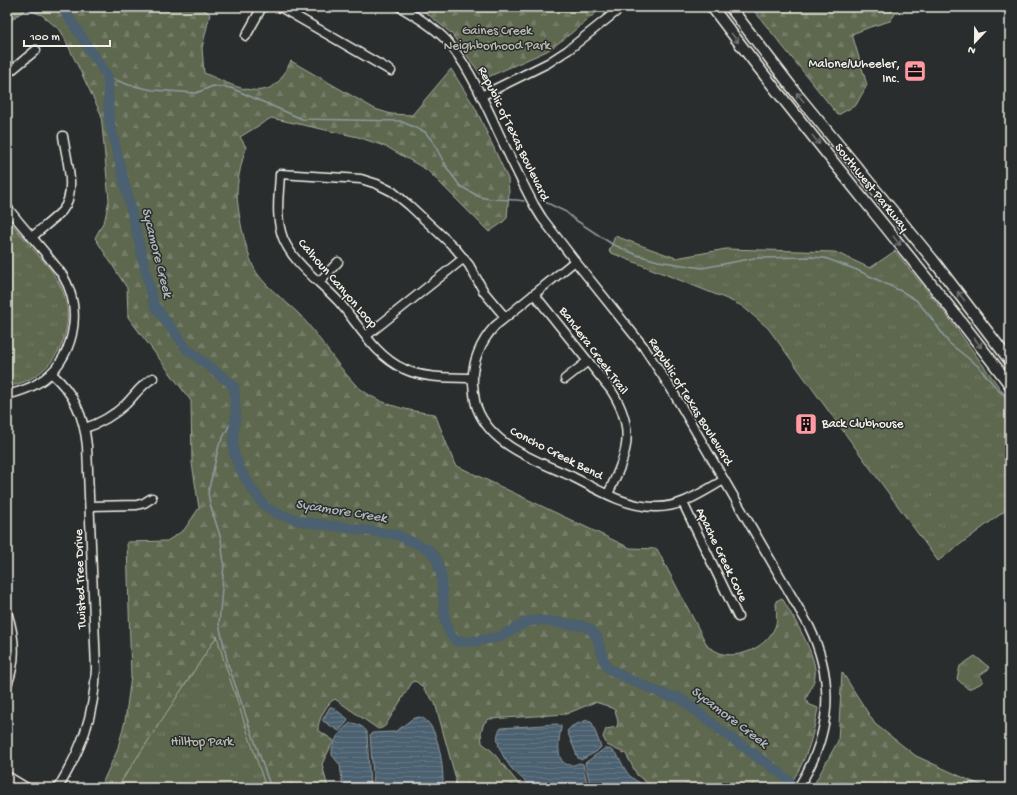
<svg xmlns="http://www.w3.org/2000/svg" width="1017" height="795" font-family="'Gochi Hand',sans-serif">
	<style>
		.forest { fill: url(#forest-firs); stroke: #a8ac9c }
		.park { fill: url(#park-tufts); stroke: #a8ac9c }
		.water { fill: url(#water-rules); stroke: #8f9b9f }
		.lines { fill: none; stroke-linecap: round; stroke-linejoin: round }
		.stream { stroke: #8f9b9f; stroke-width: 1.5 }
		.river { stroke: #4b616f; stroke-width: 10 }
		.minor-casing { stroke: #f4f1e8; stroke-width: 11 }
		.major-casing { stroke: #f4f1e8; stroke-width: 13 }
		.minor { stroke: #2a2d2e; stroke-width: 8 }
		.major { stroke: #2a2d2e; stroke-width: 10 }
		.oneway { stroke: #71726f }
		.labels { text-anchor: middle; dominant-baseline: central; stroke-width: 3; stroke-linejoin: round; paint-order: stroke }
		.park-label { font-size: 13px; fill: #b8baab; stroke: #2a2d2e }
		.poi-label { font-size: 13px; fill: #f4f1e8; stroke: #2a2d2e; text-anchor: end }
		.street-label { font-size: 13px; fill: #f4f1e8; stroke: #2a2d2e }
		.water-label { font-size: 14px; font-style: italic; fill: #b0b7b8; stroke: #2a2d2e }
	</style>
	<defs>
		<pattern id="forest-firs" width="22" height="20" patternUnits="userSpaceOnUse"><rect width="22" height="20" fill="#5d674f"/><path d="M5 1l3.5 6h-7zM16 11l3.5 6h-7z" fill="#757d68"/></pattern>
		<pattern id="park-tufts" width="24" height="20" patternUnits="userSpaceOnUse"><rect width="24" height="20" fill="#5d674f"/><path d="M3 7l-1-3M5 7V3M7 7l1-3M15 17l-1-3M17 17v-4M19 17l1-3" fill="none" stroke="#757d68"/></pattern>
		<pattern id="water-rules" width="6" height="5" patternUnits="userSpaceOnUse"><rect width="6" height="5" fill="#4b616f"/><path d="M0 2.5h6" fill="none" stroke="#667884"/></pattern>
	</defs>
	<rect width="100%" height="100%" fill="#2a2d2e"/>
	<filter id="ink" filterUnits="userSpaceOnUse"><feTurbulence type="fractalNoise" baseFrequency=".025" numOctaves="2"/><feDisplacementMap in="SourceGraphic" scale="8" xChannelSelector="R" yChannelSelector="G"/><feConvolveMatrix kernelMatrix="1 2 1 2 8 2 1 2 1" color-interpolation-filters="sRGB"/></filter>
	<g filter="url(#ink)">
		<g class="forest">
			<path d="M7,7h194l9,7 -8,34 2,25c20,8 55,29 74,9 5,-5 9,-14 13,-21l84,48 16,5 21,1 39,-46 25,40 32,70 1,14 -2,25 -5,5 -13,9 -62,-62 -40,-23 -29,-10 -87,-19 -31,19 6,10c-4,14 -8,29 -9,44 0,21 8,56 16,75 8,18 32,34 46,48 20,21 35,48 55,69 21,21 53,28 81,31l20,51 175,83 27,1 51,98c5,2 10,6 15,7 20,4 44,-8 52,-27 3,-7 1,-18 1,-26l6,-3c10,18 36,58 33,78 -1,7 -6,16 -9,23l2,5 10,4c-6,33 -11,51 -30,80h-134l-17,-13 -11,-21 -19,-9 -4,-8 3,-8 11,-2 1,-5 -3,-12 -7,-4 -13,-4 -29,12 -77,5 -5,4 -3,9 1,11 10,8 30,37h-67l1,-9 -21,-76 -12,-15 -6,-6 -4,-1 -28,45 -3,2 -4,1 -43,-30c-8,3 -18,23 -17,31l15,10v2l-11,22 6,24h-228l17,-37 8,-30 6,-44 -4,-135 40,-1 17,-11 15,-22 -7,-45 -1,-62 -63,-84 -1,-29 -32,-50 10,-19 4,-19 -8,-86 -40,-83 -19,-16 -16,-6 -19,14z"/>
			<polygon points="419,7 603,7 564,39 547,51 488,77 481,75 451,33"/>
			<polygon points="751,7 900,7 890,21 870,27 852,34 867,85 856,105 838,115"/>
			<polygon points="842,672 875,724 916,756 973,782 991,788 812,788 838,741"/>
		</g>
		<g class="park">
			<path d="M7,218l44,52c3,6 8,12 11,19 14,32 0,74 -32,90 -7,4 -15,6 -23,8z"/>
			<polygon points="615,236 676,258 726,249 835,252 870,268 895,251 948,317 1010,402 1010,507 938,561 768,328 742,306 727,299 609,252"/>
			<polygon points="217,636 224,661 266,788 117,788"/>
			<polygon points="975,656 990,668 980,675 983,681 980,684 968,689 957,679 960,666"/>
		</g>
		<g class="water">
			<polygon points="330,707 332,707 348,719 347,722 339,731 323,721 323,719"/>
			<path d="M419,717c20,3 25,54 24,71h-69l-4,-53 2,-2 21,-1 5,-2 14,-11z"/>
			<polygon points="587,720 592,723 601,747 596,752 581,760 578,758 567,731 572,726"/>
			<path d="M351,723c6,0 13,4 16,9l3,56h-27l-3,-23 -8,-10c-1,-13 9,-26 19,-32z"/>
			<path d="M557,724l4,2v3c-2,9 -7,36 10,36 3,1 6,-2 9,-2l3,1 5,24h-57c-5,-7 -12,-12 -18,-18 -8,-9 -22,-31 -12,-42z"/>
			<path d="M604,749c15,-2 17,18 26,27 5,5 13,8 19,12h-58l-6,-25z"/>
		</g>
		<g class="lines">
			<g class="stream">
				<polyline points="108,77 129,85 153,90 196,93 213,86 231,88 302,119 400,121 425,132 433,142 447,168 460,186 480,197 490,199 517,200 524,201"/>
				<polyline points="541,200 566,212 574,219 612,244 637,255 658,261 702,268 755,258 811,257 825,258 857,270 903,292 916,300 929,315 949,343 978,366 999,391 1007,396"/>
				<polyline points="236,413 219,445 208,493 210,504 221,539 224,564 219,624 228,664 271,788"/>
			</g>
			<polyline class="river" points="62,7 108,77 109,119 154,305 187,349 234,386 236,413 233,439 234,454 240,469 251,488 264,505 277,514 305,522 398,535 429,550 436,558 441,574 445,620 449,633 456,641 469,642 500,637 526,622 539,620 583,626 590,629 597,637 604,661 609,669 631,680 665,695 680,698 724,733 776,770 790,782"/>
			<g class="minor-casing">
				<g id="minor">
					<polyline points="280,7 391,71"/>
					<path d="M400,7c17,10 34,20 47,34 19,22 31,48 43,73 14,31 28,61 44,91l8,13 33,43 68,85 27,41 139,239c27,56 22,110 -11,162"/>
					<polyline points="246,36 262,7"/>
					<polyline points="7,74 36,50"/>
					<polyline points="481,96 548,63 568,50 622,7"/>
					<path d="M7,207c12,16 26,31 39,47 5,7 12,14 17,22 21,35 11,85 -25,107 -9,6 -20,9 -31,12"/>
					<path d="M32,237c9,-8 21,-17 30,-26 16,-19 4,-53 1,-75"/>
					<path d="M575,261l-80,65c-14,15 -24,37 -22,58 1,8 1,16 4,24 15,39 61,53 96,69 25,13 53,30 82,30 26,1 47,-15 69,-27"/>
					<polyline points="319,282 338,262"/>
					<path d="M534,294l77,96c26,40 16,64 -3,104"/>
					<polyline points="366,336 464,258"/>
					<path d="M51,373c23,20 33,43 36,73l9,223c-2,47 -14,79 -38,119"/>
					<path d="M473,378c-23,-1 -48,1 -69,-9 -29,-13 -45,-44 -65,-67 -19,-21 -45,-37 -56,-64 -8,-21 -4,-43 -3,-64l81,5 16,5 16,8 17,14 45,42 14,17 15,27 21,25"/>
					<polyline points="565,379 588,361"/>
					<path d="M85,428c16,-5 29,-13 41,-24 10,-10 14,-18 27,-26"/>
					<polyline points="683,503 738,617"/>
					<polyline points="90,506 137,505 144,503 152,498"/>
					<path d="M7,612c8,24 10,49 0,73"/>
					<polyline points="7,776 27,788"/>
				</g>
			</g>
			<g class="major-casing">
				<g id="major">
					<path d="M712,7c96,128 201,250 298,378"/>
					<polyline points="730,7 800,98 933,260 1010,361"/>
				</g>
			</g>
			<use href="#minor" class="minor"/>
			<use href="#major" class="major"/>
		</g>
		<defs><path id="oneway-shaft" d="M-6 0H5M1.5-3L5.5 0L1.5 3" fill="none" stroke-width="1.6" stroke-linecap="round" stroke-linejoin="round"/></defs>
		<g class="oneway">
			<use href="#oneway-shaft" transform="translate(735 38) rotate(53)"/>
			<use href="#oneway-shaft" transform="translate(800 97) rotate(-129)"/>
			<use href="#oneway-shaft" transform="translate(816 140) rotate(51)"/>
			<use href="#oneway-shaft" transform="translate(897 241) rotate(51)"/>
			<use href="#oneway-shaft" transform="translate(961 296) rotate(-128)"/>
			<use href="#oneway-shaft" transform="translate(978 343) rotate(53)"/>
		</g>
	</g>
	<defs>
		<g id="office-square" transform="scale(1.15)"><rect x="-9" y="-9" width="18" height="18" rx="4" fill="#ff9aa2" stroke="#2a2d2e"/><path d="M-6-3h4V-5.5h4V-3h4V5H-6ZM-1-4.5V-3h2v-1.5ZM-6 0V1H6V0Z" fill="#111"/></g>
		<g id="building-square" transform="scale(1.15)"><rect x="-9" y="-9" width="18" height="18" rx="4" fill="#ff9aa2" stroke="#2a2d2e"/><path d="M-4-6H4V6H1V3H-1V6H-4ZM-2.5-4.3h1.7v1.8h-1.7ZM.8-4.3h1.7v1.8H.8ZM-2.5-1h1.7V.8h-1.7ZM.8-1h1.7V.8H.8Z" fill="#111"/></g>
	</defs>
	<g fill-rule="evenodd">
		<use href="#office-square" x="915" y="71"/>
		<use href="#building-square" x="806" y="424"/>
	</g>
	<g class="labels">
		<g class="park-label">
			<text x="497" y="31">Gaines Creek<tspan x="497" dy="15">Neighborhood Park</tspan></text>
			<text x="202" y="742">Hilltop Park</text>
		</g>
		<g class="poi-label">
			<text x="900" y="64">Malone/Wheeler,<tspan x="900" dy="15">Inc.</tspan></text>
			<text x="822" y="424" text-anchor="start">Back Clubhouse</text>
		</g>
		<g class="street-label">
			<text transform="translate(513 134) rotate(64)">Republic of Texas Boulevard</text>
			<text transform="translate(871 188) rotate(51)">Southwest Parkway</text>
			<text transform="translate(337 284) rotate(49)">Calhoun Canyon Loop</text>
			<text transform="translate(593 351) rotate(53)">Bandera Creek Trail</text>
			<text transform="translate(690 402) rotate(58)">Republic of Texas Boulevard</text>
			<text transform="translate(556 454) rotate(27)">Concho Creek Bend</text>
			<text transform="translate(721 555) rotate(64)">Apache Creek Cove</text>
			<text transform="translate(81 579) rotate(-92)">Twisted Tree Drive</text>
		</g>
		<g class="water-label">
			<text transform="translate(156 253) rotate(76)">Sycamore Creek</text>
			<text transform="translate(341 512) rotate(9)">Sycamore Creek</text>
			<text transform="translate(729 718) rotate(37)">Sycamore Creek</text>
		</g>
	</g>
	<rect width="1017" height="795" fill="none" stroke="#2a2d2e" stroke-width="24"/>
	<rect x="12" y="12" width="993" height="771" fill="none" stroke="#f4f1e8" stroke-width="1.5" filter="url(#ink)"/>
	<g transform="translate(975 42) rotate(202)" stroke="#2a2d2e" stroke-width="3" paint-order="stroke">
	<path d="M0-3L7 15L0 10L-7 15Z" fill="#f4f1e8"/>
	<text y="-6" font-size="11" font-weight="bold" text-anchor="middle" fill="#f4f1e8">N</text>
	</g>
	<path d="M24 40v6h86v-6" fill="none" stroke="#f4f1e8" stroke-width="2"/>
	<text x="30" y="40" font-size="12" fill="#f4f1e8" stroke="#2a2d2e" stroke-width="3" paint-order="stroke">100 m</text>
</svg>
